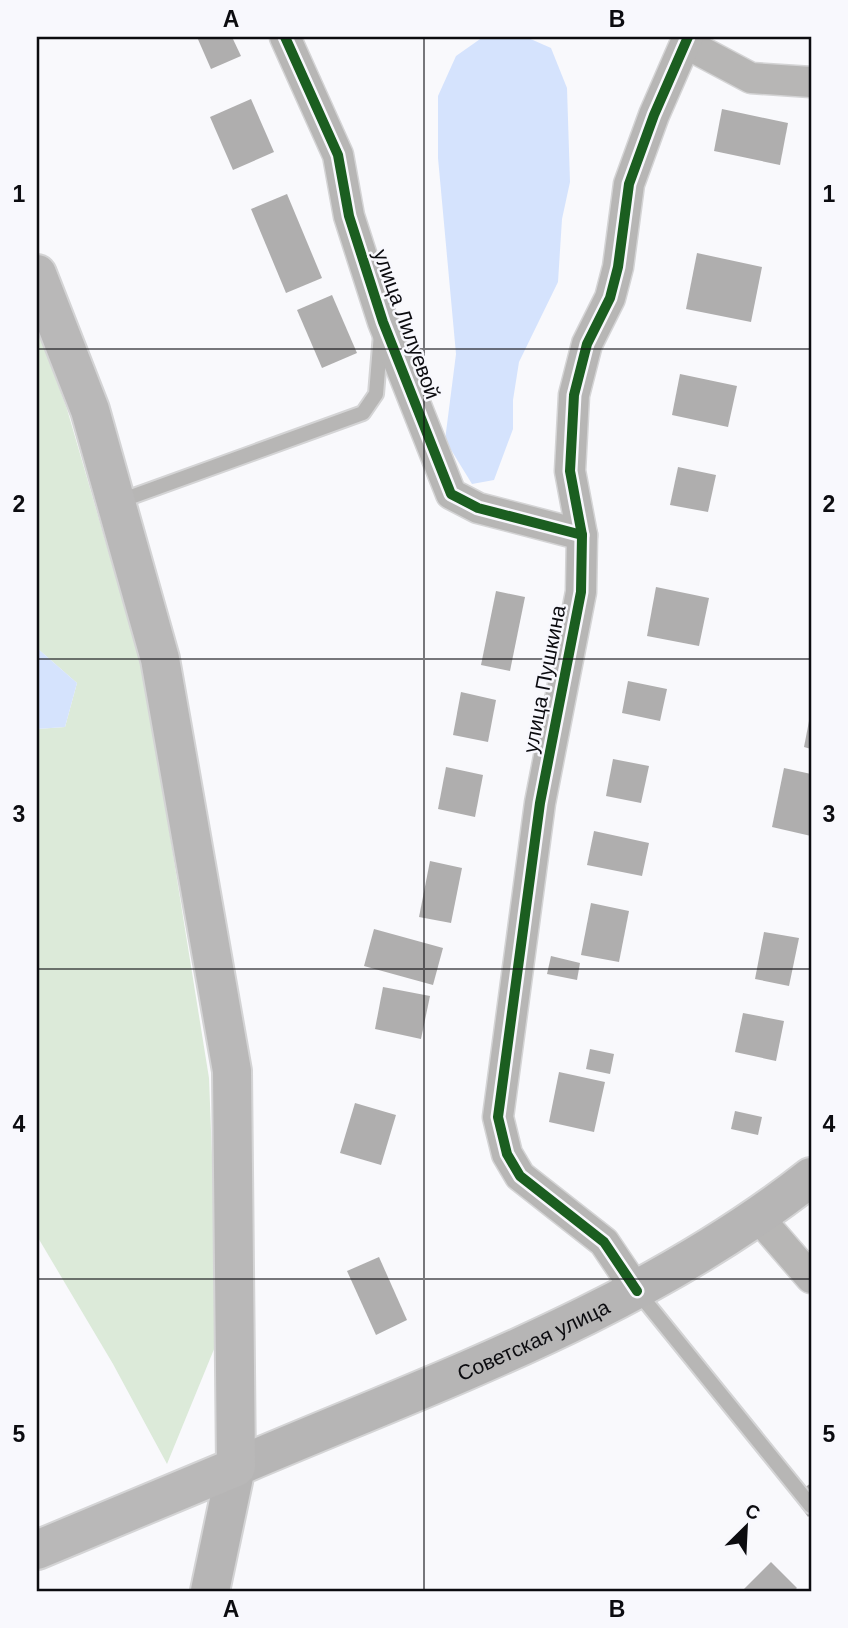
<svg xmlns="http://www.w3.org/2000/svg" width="848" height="1628" font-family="Helvetica,sans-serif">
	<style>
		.green { fill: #dcead9 }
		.water { fill: #d5e3fd }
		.building { fill: #afaeae }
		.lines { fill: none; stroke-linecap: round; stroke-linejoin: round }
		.lane-casing { stroke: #d4d4d5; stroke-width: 18 }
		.street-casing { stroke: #d4d4d5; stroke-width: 33 }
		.secondary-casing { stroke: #d4d4d5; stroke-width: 42 }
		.primary-casing { stroke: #d4d4d5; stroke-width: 42 }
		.lane { stroke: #b7b6b5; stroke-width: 14 }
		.street { stroke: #b7b6b5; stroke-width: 30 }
		.secondary { stroke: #b6b5b5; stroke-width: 38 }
		.primary { stroke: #b9b8b8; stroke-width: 38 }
		.cycleway-casing { stroke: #f8f8fd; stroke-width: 15 }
		.cycleway { stroke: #1b5e20; stroke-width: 10 }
		.grid { fill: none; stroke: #0c0c10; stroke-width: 2; stroke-opacity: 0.55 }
		.labels { text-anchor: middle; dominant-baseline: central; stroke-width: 5; stroke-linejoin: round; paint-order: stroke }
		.street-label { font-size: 21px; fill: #0c0c10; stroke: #f8f8fd }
		.neatline { fill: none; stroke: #0c0c10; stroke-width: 2.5 }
		.grid-label { font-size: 23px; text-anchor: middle; font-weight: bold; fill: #0c0c10 }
	</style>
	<rect width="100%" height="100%" fill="#f9f9fc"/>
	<polygon class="green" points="37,328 67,409 144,674 209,1078 219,1337 167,1464 113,1364 37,1236 37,729 65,727 77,683 37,648"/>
	<g class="water">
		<polygon points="483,37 526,37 551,48 567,88 570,182 562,219 558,282 519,362 513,400 513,429 494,480 472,484 445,440 456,354 438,158 438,96 456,56"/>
		<polygon points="37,648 77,683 65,727 37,729"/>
	</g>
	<g class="building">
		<polygon points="197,37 232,37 241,56 211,69"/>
		<polygon points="251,99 274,152 233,170 210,117"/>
		<polygon points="722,109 788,123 780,165 714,151"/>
		<polygon points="287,194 322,278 286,293 251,209"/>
		<polygon points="697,253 762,267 751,322 686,309"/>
		<polygon points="332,295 357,353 322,368 297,310"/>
		<polygon points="680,374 737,386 728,427 672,415"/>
		<polygon points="678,467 716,475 708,512 670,505"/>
		<polygon points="656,587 709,598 699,646 647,636"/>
		<polygon points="496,591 525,597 510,671 481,665"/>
		<polygon points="628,681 667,689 660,721 622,713"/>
		<polygon points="461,692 496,700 488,742 453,735"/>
		<polygon points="810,716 811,716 811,749 804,747"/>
		<polygon points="613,759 649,766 641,803 606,796"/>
		<polygon points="446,767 483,775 475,817 438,809"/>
		<polygon points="784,768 811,774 811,836 772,827"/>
		<polygon points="594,831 649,843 642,876 587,865"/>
		<polygon points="430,861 462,868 451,923 419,917"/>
		<polygon points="591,903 629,911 619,962 581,955"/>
		<polygon points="374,929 443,948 433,985 364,966"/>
		<polygon points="764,932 799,938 789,986 755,979"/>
		<polygon points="551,956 580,963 577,980 547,974"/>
		<polygon points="383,987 430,996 421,1039 375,1029"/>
		<polygon points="743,1013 784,1021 776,1061 735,1052"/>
		<polygon points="590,1049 614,1054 610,1074 586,1069"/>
		<polygon points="559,1072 605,1082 594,1132 549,1122"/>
		<polygon points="355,1103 396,1115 381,1165 340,1153"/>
		<polygon points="735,1111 762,1117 758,1135 731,1129"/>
		<polygon points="379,1257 407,1320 376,1335 347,1271"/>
		<polygon points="811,1483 811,1514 808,1517 793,1496"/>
		<polygon points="771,1562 797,1588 794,1591 742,1591"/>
	</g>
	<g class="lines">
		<g class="lane-casing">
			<g id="lane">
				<polyline points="117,502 363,413 376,394 381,334"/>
				<polyline points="637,1291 811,1506"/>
			</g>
		</g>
		<g class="street-casing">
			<g id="street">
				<polyline points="285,37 338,155 349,216 383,322 451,494 478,508 582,535"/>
				<polyline points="687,44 751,78 811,82"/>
				<polyline points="759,1218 811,1278"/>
				<polyline points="637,1291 604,1242 520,1176 507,1154 498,1117 540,803 581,592 582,535 570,471 574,395 587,344 610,298 618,267 629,184 654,115 688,37"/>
			</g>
		</g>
		<g class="secondary-casing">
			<g id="secondary">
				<path id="s1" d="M210,1591l26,-124c196,-84 405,-156 575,-290"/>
			</g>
		</g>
		<g class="primary-casing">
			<polyline id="primary" points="37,274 90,410 160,659 232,1071 236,1467 37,1550"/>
		</g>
		<use href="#lane" class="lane"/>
		<use href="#street" class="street"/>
		<use href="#secondary" class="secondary"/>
		<use href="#primary" class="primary"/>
		<g class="cycleway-casing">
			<g id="cycleway">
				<polyline points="285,37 338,155 349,216 383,322 451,494 478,508 582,535"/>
				<polyline points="637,1291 604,1242 520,1176 507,1154 498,1117 540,803 581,592 582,535 570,471 574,395 587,344 610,298 618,267 629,184 654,115 688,37"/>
			</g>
		</g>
		<use href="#cycleway" class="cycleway"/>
	</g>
	<path class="grid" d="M424,37v1554M37,349h774M37,659h774M37,969h774M37,1279h774"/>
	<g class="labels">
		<g class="street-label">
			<text transform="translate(407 324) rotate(70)">улица Лилуевой</text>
			<text transform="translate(544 679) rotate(-79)">улица Пушкина</text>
			<text stroke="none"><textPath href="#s1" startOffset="450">Советская улица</textPath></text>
		</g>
	</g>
	<rect width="848" height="1628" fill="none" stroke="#f8f8fd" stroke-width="77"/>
	<g transform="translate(746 1527) rotate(24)" stroke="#f8f8fd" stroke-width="5" paint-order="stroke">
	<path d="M0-5L12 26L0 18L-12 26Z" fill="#0c0c10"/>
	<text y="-10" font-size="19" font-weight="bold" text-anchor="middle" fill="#0c0c10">С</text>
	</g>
	<rect x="38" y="38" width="772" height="1552" class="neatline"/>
	<g class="grid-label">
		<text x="231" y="27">A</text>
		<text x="617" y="27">B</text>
		<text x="19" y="202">1</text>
		<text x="829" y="202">1</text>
		<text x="19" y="512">2</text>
		<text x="829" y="512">2</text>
		<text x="19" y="822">3</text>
		<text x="829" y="822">3</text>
		<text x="19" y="1132">4</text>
		<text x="829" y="1132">4</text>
		<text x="19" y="1442">5</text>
		<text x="829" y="1442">5</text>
		<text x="231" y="1617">A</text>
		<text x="617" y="1617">B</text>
	</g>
</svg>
